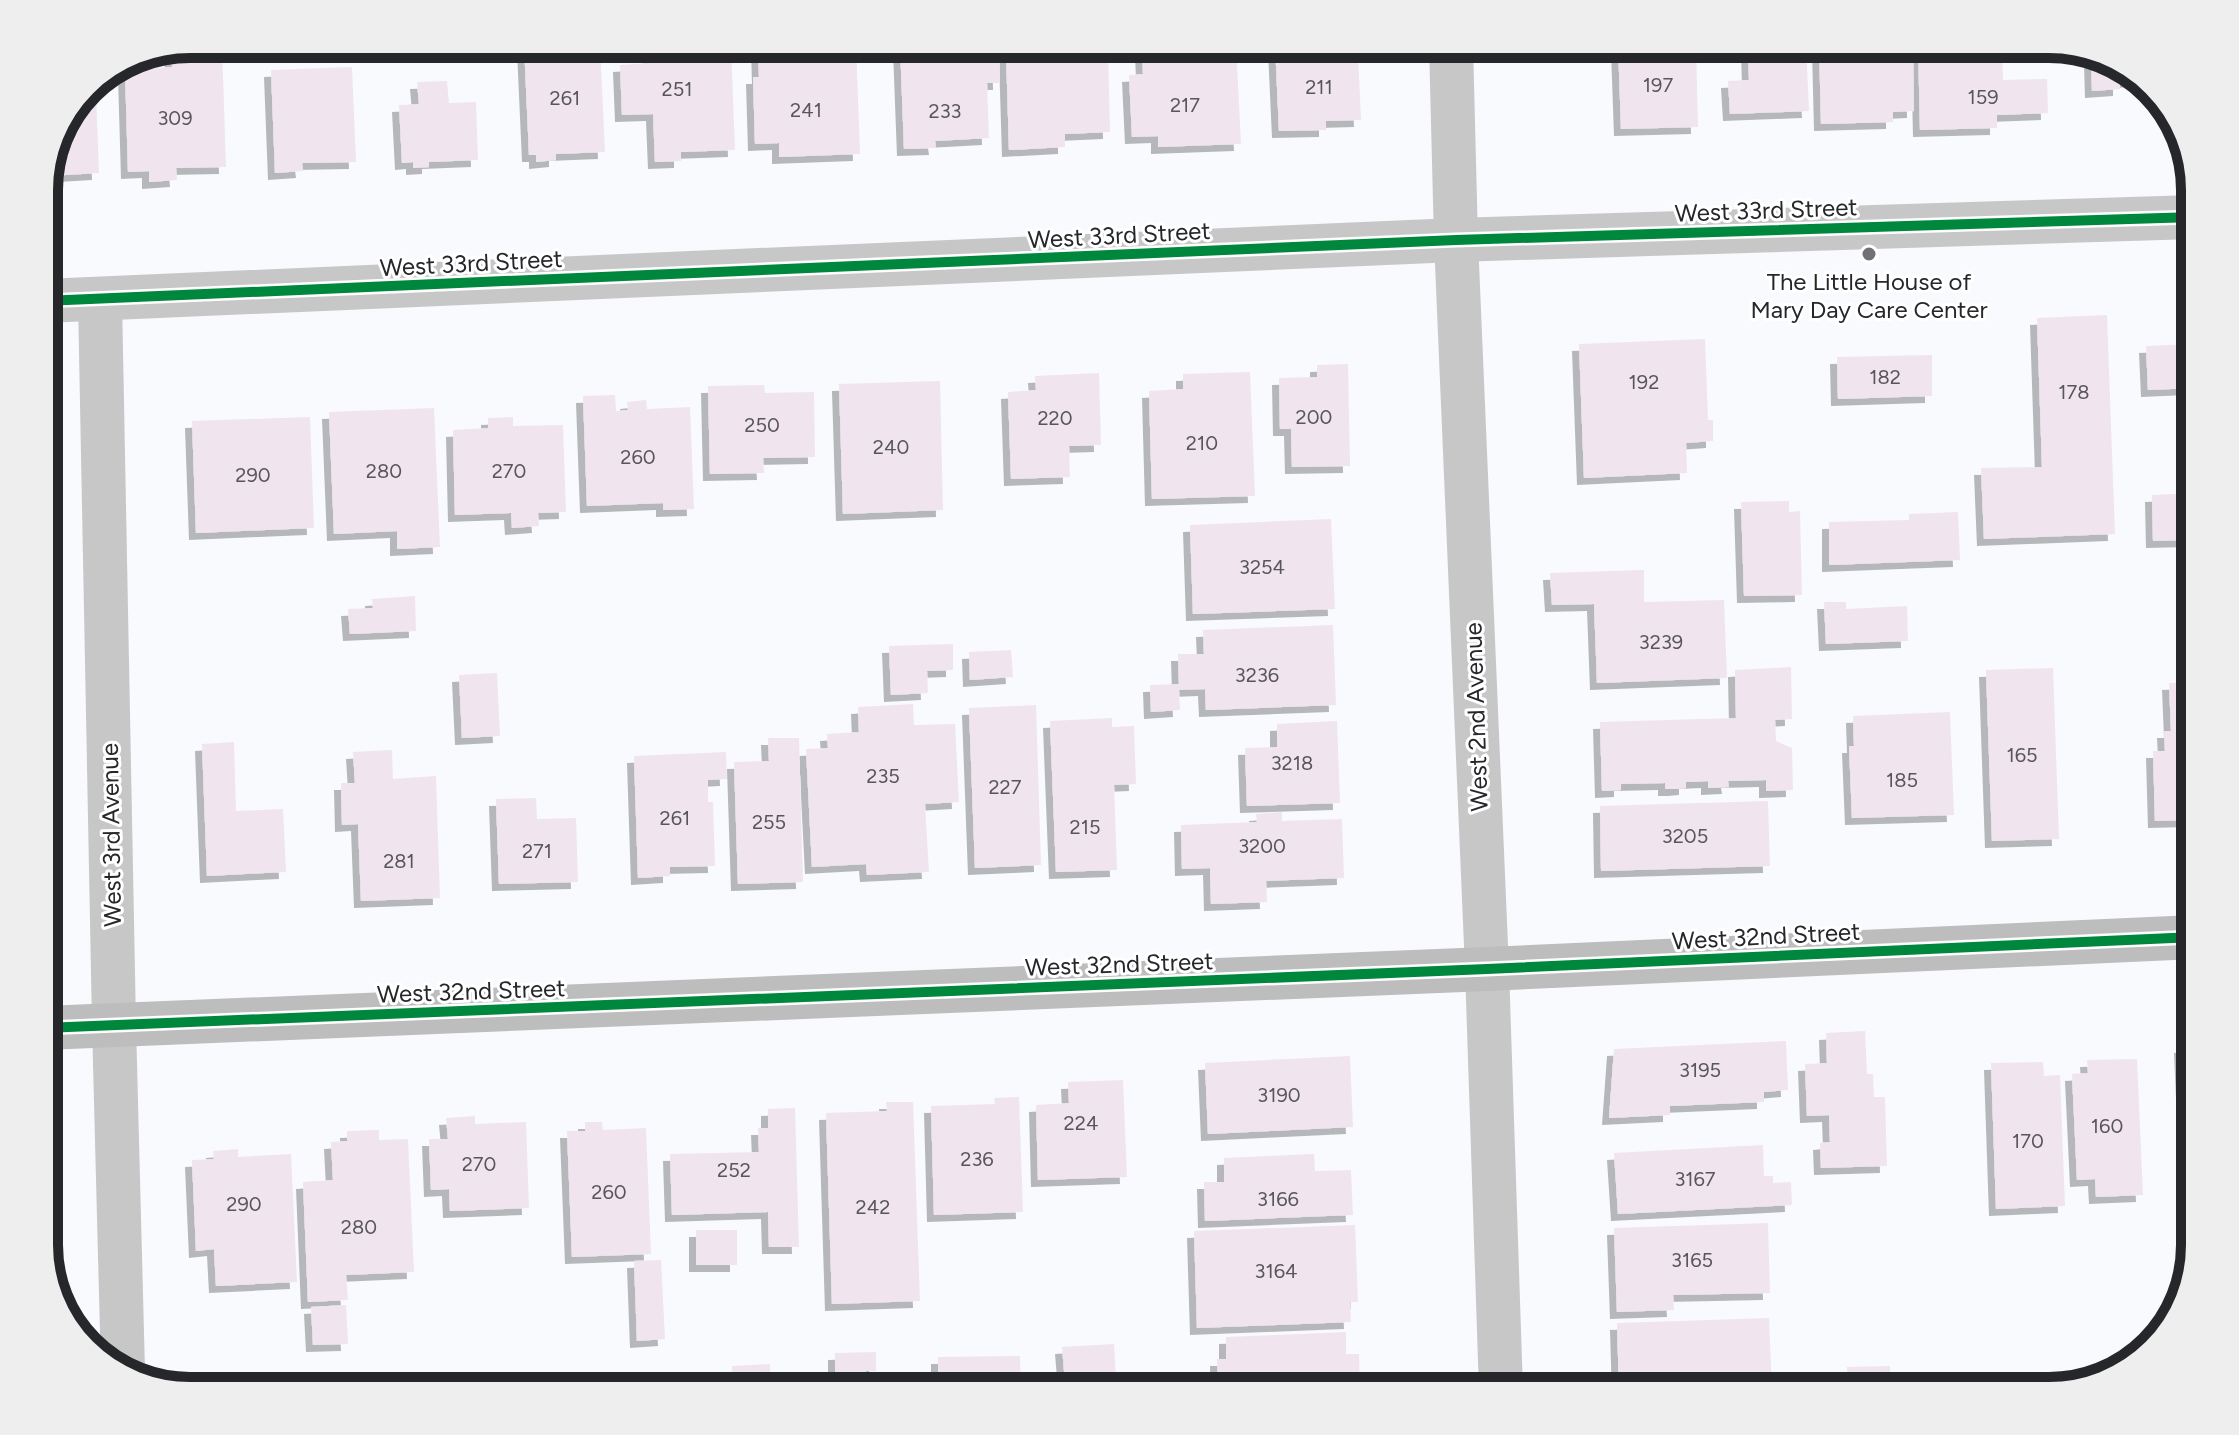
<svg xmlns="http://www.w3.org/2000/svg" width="2239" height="1435" font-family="Figtree,sans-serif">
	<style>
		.building { fill: #f0e5ee; filter: url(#shadow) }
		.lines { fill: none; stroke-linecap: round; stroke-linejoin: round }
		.street { stroke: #c8c7c7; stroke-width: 44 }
		.secondary { stroke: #bebdbd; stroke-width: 44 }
		.cycleway-casing { stroke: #fff; stroke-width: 15 }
		.cycleway { stroke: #00873e; stroke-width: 10 }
		.poi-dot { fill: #6f7174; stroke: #fff; stroke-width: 3 }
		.labels { text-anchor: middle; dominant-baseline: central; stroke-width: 6; stroke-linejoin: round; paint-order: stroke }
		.number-label { font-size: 20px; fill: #58565b }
		.street-label { font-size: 24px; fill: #25272a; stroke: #fff }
		.poi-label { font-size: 24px; fill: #25272a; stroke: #fff }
		.rim { fill: none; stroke: #25272a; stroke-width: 10 }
	</style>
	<defs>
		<filter id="shadow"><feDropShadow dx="-7" dy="7" stdDeviation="0" flood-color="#0004"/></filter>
	</defs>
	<rect width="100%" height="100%" fill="#f8fafd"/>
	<g class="building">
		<polygon points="190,44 222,44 226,167 176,168 177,180 149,182 149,171 128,172 125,70 172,67 171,48"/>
		<polygon points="524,44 600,44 605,152 556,154 556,160 536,162 536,155 529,155"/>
		<polygon points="650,44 731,44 735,150 681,152 681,161 655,162 653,114 622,115 620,65 651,63"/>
		<polygon points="758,44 856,44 860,154 779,157 779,143 755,144 753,77 759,77"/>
		<polygon points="900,44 999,44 1000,83 987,83 989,138 935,141 936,148 904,149"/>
		<polygon points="1163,44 1236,44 1241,144 1158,147 1158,136 1132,137 1129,75 1143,74 1142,47 1163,47"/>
		<polygon points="1275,44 1320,44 1320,54 1358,53 1361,120 1326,121 1326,130 1279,131"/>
		<polygon points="1618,44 1696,44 1698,127 1621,129"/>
		<polygon points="1748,44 1806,44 1809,111 1730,114 1728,81 1749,80"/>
		<polygon points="1819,44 1913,44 1914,111 1893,112 1893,122 1821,124"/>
		<polygon points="1918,44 2002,44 2003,80 2047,79 2048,113 1997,115 1997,128 1920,130"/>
		<polygon points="1108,49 1110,132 1065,134 1065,147 1009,150 1006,52"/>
		<polygon points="2091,57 2130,68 2141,80 2120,81 2120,89 2092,91"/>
		<polygon points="352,67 356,162 302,163 303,171 275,173 271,70"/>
		<polygon points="447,81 449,103 476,102 478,160 429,162 429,167 413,168 413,162 402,163 399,105 419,104 417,82"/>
		<polygon points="96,93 99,173 49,176 49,181 44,181 84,94"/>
		<polygon points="2107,315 2115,534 1984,539 1981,468 2042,467 2037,318"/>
		<polygon points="1705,339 1708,420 1713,420 1713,441 1686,443 1687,473 1584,478 1579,344"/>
		<polygon points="2195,344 2195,388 2148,390 2146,346"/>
		<polygon points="1932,355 1932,396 1838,399 1837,357"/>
		<polygon points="1348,364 1350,466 1292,467 1291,429 1280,429 1279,378 1317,377 1317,365"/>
		<polygon points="1250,372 1255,496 1152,499 1149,391 1183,389 1183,374"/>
		<polygon points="1099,373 1101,445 1069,446 1070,477 1011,479 1008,392 1036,390 1035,376"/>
		<polygon points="940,381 943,510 843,514 839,384"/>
		<polygon points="764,385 765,393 814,392 815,457 763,458 764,473 710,474 708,386"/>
		<polygon points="615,395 616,411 628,410 627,402 646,400 647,409 690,407 694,509 663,510 663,503 587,506 583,396"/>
		<polygon points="434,408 440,547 397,549 397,531 334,534 329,412"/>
		<polygon points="310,417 314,528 196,533 192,421"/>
		<polygon points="513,417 513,426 563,425 566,512 538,513 539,526 512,528 511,513 455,515 453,430 488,428 488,418"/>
		<polygon points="2195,493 2195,540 2153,541 2152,495"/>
		<polygon points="1789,501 1789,512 1800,511 1802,595 1744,596 1741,502"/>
		<polygon points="1958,512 1960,560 1829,565 1829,522 1909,520 1909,514"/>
		<polygon points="1331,519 1335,609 1193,614 1190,525"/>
		<polygon points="1644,570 1644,602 1724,600 1727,678 1597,683 1594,604 1552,605 1550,573"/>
		<polygon points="415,596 416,631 350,634 348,609 373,608 372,599"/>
		<polygon points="1824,602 1846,602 1846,609 1907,606 1908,641 1826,644"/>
		<polygon points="1333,625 1336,705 1206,710 1205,689 1179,690 1180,710 1151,712 1150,685 1179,684 1178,654 1204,654 1203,630"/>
		<polygon points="953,644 953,670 927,671 928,693 891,695 889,646"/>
		<polygon points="1011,650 1013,677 970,680 969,652"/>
		<polygon points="1791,667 1792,719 1775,720 1776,741 1792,748 1793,790 1766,791 1766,780 1728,781 1729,787 1708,788 1708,781 1686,782 1686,788 1675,789 1665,789 1665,783 1621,784 1621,790 1602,791 1600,722 1736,718 1735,670"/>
		<polygon points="2053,668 2059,839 1992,841 1986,670"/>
		<polygon points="497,673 500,736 462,738 459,675"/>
		<polygon points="2195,682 2195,820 2155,821 2153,751 2165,751 2164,731 2171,731 2169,683"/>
		<polygon points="913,704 914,725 955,724 959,802 925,804 929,872 867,875 866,864 812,867 806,749 828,748 827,734 859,732 858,707"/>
		<polygon points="1036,705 1041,865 975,868 969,708"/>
		<polygon points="1950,712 1954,815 1852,818 1849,746 1854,746 1853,716"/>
		<polygon points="1112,718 1112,727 1134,726 1136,784 1114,785 1117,870 1056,872 1050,721"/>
		<polygon points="1337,721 1340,803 1247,806 1245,748 1277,747 1277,724"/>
		<polygon points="768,738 799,738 803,882 738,884 734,762 769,761"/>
		<polygon points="234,742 236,811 283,809 286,872 207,876 202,744"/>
		<polygon points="392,750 393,779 436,776 440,898 361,901 358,824 342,825 341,783 355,783 353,752"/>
		<polygon points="726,752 727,779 708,780 708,802 713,802 715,866 670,867 670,876 638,878 634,756"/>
		<polygon points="536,798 537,819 576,818 578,882 499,884 496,799"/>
		<polygon points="1768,801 1770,866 1601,871 1600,806"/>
		<polygon points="1282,812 1282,821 1342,819 1344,878 1266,881 1267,902 1211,904 1210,868 1182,869 1181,825 1257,822 1256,814"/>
		<polygon points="1865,1031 1867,1074 1873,1074 1874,1097 1885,1097 1887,1166 1821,1168 1820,1143 1830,1142 1829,1115 1807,1116 1805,1064 1827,1063 1826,1033"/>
		<polygon points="1786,1041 1788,1090 1764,1092 1764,1102 1670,1106 1670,1115 1609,1118 1614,1049"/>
		<polygon points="2195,1045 2195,1115 2184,1115 2181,1046"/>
		<polygon points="1350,1056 1353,1127 1208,1134 1205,1063"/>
		<polygon points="2137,1059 2143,1195 2096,1197 2095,1179 2077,1180 2072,1074 2088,1073 2087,1060"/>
		<polygon points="2043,1062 2044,1076 2060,1075 2065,1206 1996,1209 1991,1063"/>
		<polygon points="1123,1080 1127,1177 1038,1180 1036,1105 1069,1103 1068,1082"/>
		<polygon points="1019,1097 1023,1212 934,1215 931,1106 995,1104 994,1098"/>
		<polygon points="886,1102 913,1102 920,1301 832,1304 826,1113 887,1111"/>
		<polygon points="795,1108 799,1247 769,1247 768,1212 672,1215 670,1154 759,1152 758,1128 768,1128 768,1109"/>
		<polygon points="475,1116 475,1124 526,1122 529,1208 450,1211 449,1189 431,1190 429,1139 448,1139 446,1118"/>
		<polygon points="585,1122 602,1122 603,1130 646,1128 651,1254 572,1257 567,1131 585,1131"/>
		<polygon points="379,1130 379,1140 408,1139 414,1272 346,1275 348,1300 308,1302 303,1182 333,1180 331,1142 347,1141 347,1131"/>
		<polygon points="1763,1145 1764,1176 1773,1176 1773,1183 1791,1182 1792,1205 1618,1214 1614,1153"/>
		<polygon points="238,1149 238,1157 291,1154 297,1282 216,1286 214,1249 196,1251 192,1160 214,1159 213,1151"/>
		<polygon points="1314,1154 1315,1171 1351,1170 1353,1215 1205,1221 1204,1182 1224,1182 1224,1158"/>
		<polygon points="1768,1223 1770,1293 1673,1295 1674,1310 1617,1312 1614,1228"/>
		<polygon points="1355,1225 1358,1302 1350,1302 1351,1322 1197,1328 1194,1231"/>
		<rect x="696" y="1230" width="41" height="35"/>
		<polygon points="661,1260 665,1339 637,1341 634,1261"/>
		<polygon points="346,1305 348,1344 313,1345 311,1307"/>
		<polygon points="1769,1318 1772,1391 1619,1391 1617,1323"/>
		<polygon points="1346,1332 1346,1354 1359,1354 1360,1391 1218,1391 1217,1359 1226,1359 1226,1337"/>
		<polygon points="1114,1344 1116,1379 1065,1383 1062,1347"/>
		<polygon points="876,1352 876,1371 866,1371 866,1386 840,1386 840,1373 835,1373 835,1353"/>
		<polygon points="1020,1356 1021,1391 938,1391 938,1357"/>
		<polygon points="770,1364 771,1391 733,1391 732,1366"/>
		<polygon points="1890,1366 1891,1391 1848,1391 1847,1367"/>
	</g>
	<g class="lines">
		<g class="street">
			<polyline points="1451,44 1456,240 1487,969 1501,1391"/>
			<polyline points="100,299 114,1025 123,1371"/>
			<polyline points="44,301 1456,240 2195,217"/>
		</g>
		<polyline class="secondary" points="44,1028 1487,969 2195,937"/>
		<g class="cycleway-casing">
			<g id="cycleway">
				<polyline points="44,301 1456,240 2195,217"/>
				<polyline points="44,1028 1487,969 2195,937"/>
			</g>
		</g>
		<use href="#cycleway" class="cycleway"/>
	</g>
	<circle class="poi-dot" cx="1869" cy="254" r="8"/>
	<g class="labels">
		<g class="number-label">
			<text x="1658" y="85">197</text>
			<text x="1319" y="87">211</text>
			<text x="677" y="89">251</text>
			<text x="1983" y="97">159</text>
			<text x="565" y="98">261</text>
			<text x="1185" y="105">217</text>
			<text x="806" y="110">241</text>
			<text x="945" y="111">233</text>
			<text x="175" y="118">309</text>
			<text x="1885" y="377">182</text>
			<text x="1644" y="382">192</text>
			<text x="2074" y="392">178</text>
			<text x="1314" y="417">200</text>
			<text x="1055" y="418">220</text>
			<text x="762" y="425">250</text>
			<text x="1202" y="443">210</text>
			<text x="891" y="447">240</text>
			<text x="638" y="457">260</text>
			<text x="384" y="471">280</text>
			<text x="509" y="471">270</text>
			<text x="253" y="475">290</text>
			<text x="1262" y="567">3254</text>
			<text x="1661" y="642">3239</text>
			<text x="1257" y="675">3236</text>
			<text x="2022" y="755">165</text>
			<text x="1292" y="763">3218</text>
			<text x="883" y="776">235</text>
			<text x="1902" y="780">185</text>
			<text x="1005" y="787">227</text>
			<text x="675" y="818">261</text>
			<text x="769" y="822">255</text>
			<text x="1085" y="827">215</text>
			<text x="1685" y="836">3205</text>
			<text x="1262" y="846">3200</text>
			<text x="537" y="851">271</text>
			<text x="399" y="861">281</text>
			<text x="1700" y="1070">3195</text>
			<text x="1279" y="1095">3190</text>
			<text x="1081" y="1123">224</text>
			<text x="2107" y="1126">160</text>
			<text x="2028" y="1141">170</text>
			<text x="977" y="1159">236</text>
			<text x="479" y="1164">270</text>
			<text x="734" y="1170">252</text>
			<text x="1695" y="1179">3167</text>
			<text x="609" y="1192">260</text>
			<text x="1278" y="1199">3166</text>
			<text x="244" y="1204">290</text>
			<text x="873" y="1207">242</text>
			<text x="359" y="1227">280</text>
			<text x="1692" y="1260">3165</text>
			<text x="1276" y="1271">3164</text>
		</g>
		<g class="street-label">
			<text transform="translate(1766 210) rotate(-2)">West 33rd Street</text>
			<text transform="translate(1119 235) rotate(-3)">West 33rd Street</text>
			<text transform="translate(471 263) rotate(-3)">West 33rd Street</text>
			<text transform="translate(1476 717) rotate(-92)">West 2nd Avenue</text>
			<text transform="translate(111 835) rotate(-91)">West 3rd Avenue</text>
			<text transform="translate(1766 936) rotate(-3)">West 32nd Street</text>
			<text transform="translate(1119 964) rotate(-2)">West 32nd Street</text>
			<text transform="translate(471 991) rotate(-2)">West 32nd Street</text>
		</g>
		<g class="poi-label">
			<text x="1869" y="281">The Little House of<tspan x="1869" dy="28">Mary Day Care Center</tspan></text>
		</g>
	</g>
	<path d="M0 0H2239V1435H0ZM190 58H2049A132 132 0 0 1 2181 190V1245A132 132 0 0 1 2049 1377H190A132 132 0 0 1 58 1245V190A132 132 0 0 1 190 58Z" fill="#eee" fill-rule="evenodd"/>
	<path class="rim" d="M190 58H2049A132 132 0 0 1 2181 190V1245A132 132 0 0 1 2049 1377H190A132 132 0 0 1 58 1245V190A132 132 0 0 1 190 58Z"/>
</svg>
